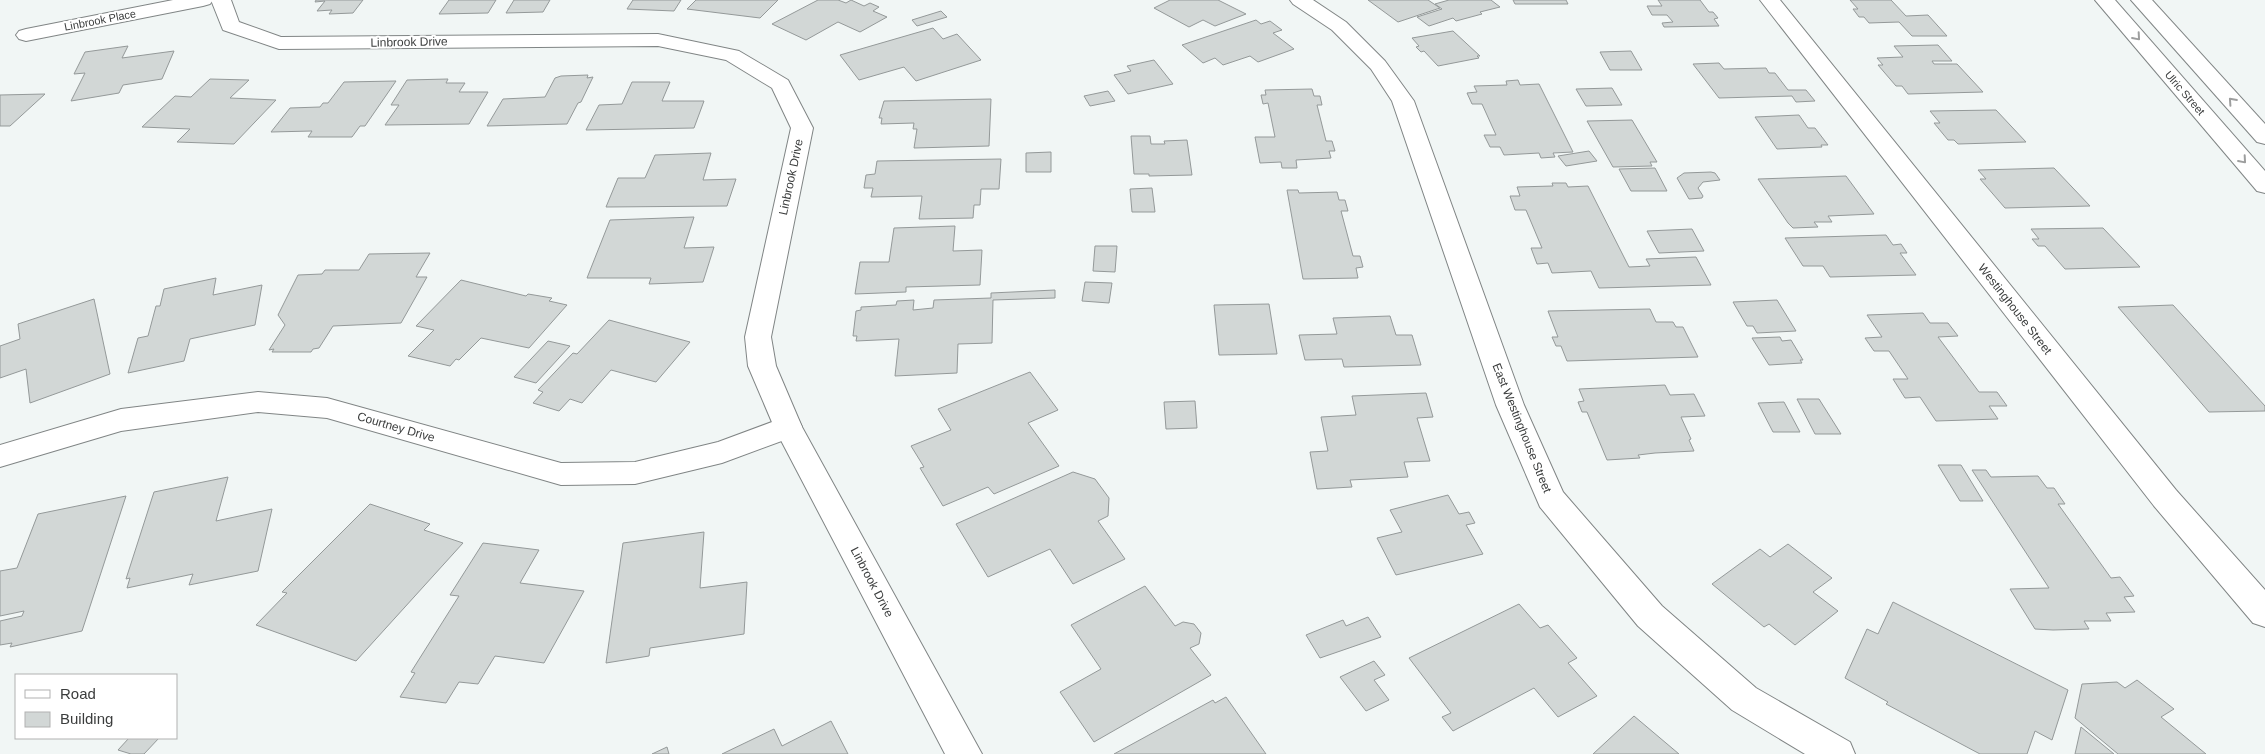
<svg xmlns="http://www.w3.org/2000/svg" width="2265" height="754" font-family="Arial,sans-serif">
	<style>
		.building { fill: #d2d7d6; stroke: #949999 }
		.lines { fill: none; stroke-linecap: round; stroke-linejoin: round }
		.street-casing { stroke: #808585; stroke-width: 2 }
		.secondary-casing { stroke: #808585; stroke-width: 2 }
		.street { fill: #fff; fill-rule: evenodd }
		.secondary { fill: #fff; fill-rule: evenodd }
		.oneway { stroke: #9d9e9e }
		.labels { text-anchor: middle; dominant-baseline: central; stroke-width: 4; stroke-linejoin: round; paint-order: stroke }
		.far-street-label { font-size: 11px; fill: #3b3d3d; stroke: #fff }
		.street-label { font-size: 12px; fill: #3b3d3d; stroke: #fff }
	</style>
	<rect width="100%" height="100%" fill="#f1f6f5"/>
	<g class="building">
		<polygon points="316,0 363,0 353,13 329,14 332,10 317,11 325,1 315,2"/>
		<polygon points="449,0 496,0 488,13 439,14"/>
		<polygon points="514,0 550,0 543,12 506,13"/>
		<polygon points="633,0 681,0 674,11 627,9"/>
		<polygon points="696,0 778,0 760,18 687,9"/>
		<polygon points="818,0 838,0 846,3 851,0 864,6 870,3 879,7 873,11 887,17 860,32 838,22 806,40 772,24"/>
		<polygon points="1170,0 1218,0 1246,14 1215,26 1203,20 1189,27 1154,8"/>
		<polygon points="1368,0 1428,0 1440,8 1398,22"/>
		<polygon points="1449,0 1491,0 1500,7 1480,12 1482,14 1456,21 1453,18 1429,26 1417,17 1442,9 1435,4"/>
		<polygon points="1513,0 1566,0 1568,4 1515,4"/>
		<polygon points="1658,0 1700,0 1709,12 1713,12 1718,18 1714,19 1719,26 1664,27 1662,23 1673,22 1667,15 1652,15 1647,6 1662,6"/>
		<polygon points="1850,0 1891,0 1906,16 1928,15 1947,36 1912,36 1899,22 1869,23 1864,17 1859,17 1853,9 1858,9"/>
		<polygon points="941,11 947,17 917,26 912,20"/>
		<polygon points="1256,20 1261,24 1270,21 1282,30 1273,33 1294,49 1258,62 1250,56 1223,65 1215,58 1203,63 1182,45"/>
		<polygon points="933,28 943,39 957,34 981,60 916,81 904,67 859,80 840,55"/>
		<polygon points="1453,31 1480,56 1477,56 1479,58 1438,66 1424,51 1421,52 1416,47 1419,46 1412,38"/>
		<polygon points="1938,45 1952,61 1932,61 1934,64 1957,64 1983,92 1908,94 1902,86 1896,86 1878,65 1883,65 1877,58 1903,57 1894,46"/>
		<polygon points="128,46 122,58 174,51 162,79 123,85 119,93 71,101 85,73 74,74 85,52"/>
		<polygon points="1631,51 1642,70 1610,70 1600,52"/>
		<polygon points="1154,60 1173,84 1128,94 1114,75 1131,71 1127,66"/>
		<polygon points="1719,63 1724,69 1766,68 1769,73 1775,73 1788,90 1806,90 1815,101 1796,102 1792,96 1719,98 1693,64"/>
		<polygon points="588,75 587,78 593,77 581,102 578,103 567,124 487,126 503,99 545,97 555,78 561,76"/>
		<polygon points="210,79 249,80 230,98 276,100 234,144 177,142 190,129 142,127 175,96 191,97"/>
		<polygon points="448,79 446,83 465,83 459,92 488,92 469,124 385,125 399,105 391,105 407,80"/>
		<polygon points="1518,80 1520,85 1539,84 1573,152 1553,153 1555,157 1541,158 1539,153 1504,155 1500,147 1490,147 1484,135 1496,135 1482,104 1472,104 1467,93 1477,92 1474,86 1507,85 1506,81"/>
		<polygon points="396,81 365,126 360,126 352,137 308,137 312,131 271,132 290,108 320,107 323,103 328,103 344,82"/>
		<polygon points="632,82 670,82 662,101 704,101 694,128 586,130 599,105 622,104"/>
		<polygon points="1612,88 1622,105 1586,106 1576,89"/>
		<polygon points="1312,89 1314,96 1320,96 1322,105 1317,105 1326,141 1332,141 1335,151 1329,151 1331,158 1296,160 1297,168 1282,168 1281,162 1260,163 1255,137 1275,137 1268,103 1263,104 1261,95 1266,95 1265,90"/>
		<polygon points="1108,91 1115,101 1090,106 1084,96"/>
		<polygon points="45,94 10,126 0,126 0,95"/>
		<polygon points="991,99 989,146 914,148 917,129 913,129 914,123 881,124 882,118 879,118 884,101"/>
		<polygon points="1996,110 2026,142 1958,144 1954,140 1948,140 1934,123 1940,123 1930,111"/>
		<polygon points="1799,115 1808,128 1815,128 1828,145 1821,145 1822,147 1777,149 1755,117"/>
		<polygon points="1632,120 1657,162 1650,162 1652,166 1613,167 1587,121"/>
		<polygon points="1131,136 1150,136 1151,144 1165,144 1164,141 1187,140 1192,175 1149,176 1149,174 1134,174"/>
		<polygon points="1589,151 1597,161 1566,166 1558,156"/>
		<polygon points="1051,152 1051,172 1026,172 1026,153"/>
		<polygon points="711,153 703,180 736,179 727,206 606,207 618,178 645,178 655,155"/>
		<polygon points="1001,159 999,189 981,189 980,205 974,205 973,218 919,219 922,196 871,197 873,188 864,188 866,175 875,174 877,161"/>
		<polygon points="1655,168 1667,191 1631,191 1619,169"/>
		<polygon points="2054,168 2090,206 2005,208 1980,179 1986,179 1978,170"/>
		<polygon points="1711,172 1715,173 1720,180 1703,182 1698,188 1703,196 1702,198 1689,199 1677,178 1684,173"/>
		<polygon points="1846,176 1874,214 1828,216 1832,222 1814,222 1818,227 1793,228 1788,223 1758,179"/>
		<polygon points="1552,183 1566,183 1568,187 1588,186 1629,267 1650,266 1646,259 1696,257 1711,285 1599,288 1591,271 1552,273 1548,263 1537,264 1531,248 1542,248 1526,210 1515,210 1510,196 1520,196 1517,187 1553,186"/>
		<polygon points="1152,188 1155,212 1132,212 1130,189"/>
		<polygon points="1287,190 1298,190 1299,193 1337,192 1339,200 1345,200 1348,211 1341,211 1353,256 1360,256 1363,267 1356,268 1358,278 1303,279"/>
		<polygon points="694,217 684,248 714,247 703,282 649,284 651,278 587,278 610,220"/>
		<polygon points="955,226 953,251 982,250 980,285 906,287 906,292 855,294 860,262 889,262 894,228"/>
		<polygon points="2103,228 2140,267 2065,269 2045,246 2038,246 2032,239 2039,239 2031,229"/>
		<polygon points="1692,229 1704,251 1659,253 1647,231"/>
		<polygon points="1886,235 1893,245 1901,244 1907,253 1900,253 1916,275 1830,277 1823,266 1803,266 1785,238"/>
		<polygon points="1095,246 1117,246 1115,272 1093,271"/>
		<polygon points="430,253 416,277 427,277 401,323 333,326 319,348 313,349 311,352 272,352 274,349 269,350 285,325 278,315 298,275 322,274 325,270 359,270 369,254"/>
		<polygon points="216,278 213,295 262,285 255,325 190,339 184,361 128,373 138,338 148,336 156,306 160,306 164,289"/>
		<polygon points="461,280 526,296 528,294 552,298 549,301 567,305 529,348 481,338 459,360 456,359 450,366 408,356 434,330 416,326"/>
		<polygon points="1085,282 1112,283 1109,303 1082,301"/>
		<polygon points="1055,290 1055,298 993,300 992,343 958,344 957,373 895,376 899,339 856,341 857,336 853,336 856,311 861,310 861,307 896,305 897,301 914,300 913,310 933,308 934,300 991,298 991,293"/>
		<polygon points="94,299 110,374 30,403 26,369 0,378 0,346 20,339 18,324"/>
		<polygon points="1777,300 1796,331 1757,333 1753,326 1747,326 1733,302"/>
		<polygon points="1269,304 1277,354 1219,355 1214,305"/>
		<polygon points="2173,305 2265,406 2265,411 2209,412 2118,307"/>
		<polygon points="1650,309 1656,322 1673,322 1676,327 1683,327 1698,357 1567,361 1561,346 1556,346 1552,337 1558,337 1548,311"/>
		<polygon points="1923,313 1930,323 1948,323 1958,336 1938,337 1979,392 1997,392 2007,406 1989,406 1998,419 1936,421 1920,397 1905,398 1893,379 1908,379 1889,351 1874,351 1865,338 1882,337 1867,315"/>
		<polygon points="1390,316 1396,335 1412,335 1421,365 1344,367 1342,359 1305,360 1299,335 1337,334 1333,318"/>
		<polygon points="609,320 690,342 656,382 611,370 582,403 570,399 559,411 533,403 543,392 538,390 573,353 577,354"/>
		<polygon points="1780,337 1782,341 1791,340 1803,360 1800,360 1802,363 1769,365 1752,338"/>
		<polygon points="548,341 570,346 536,383 514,377"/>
		<polygon points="1030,372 1058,410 1028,423 1059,466 994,494 988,487 943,506 920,468 924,467 911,446 951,430 938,409"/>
		<polygon points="1665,385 1670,395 1694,394 1705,416 1681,417 1691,439 1689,440 1694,451 1655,453 1638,455 1640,458 1607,460 1587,412 1582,412 1578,402 1584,401 1579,389"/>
		<polygon points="1426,393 1433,417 1417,418 1430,461 1404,462 1408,477 1350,480 1352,487 1317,489 1310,452 1328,451 1321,417 1356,415 1352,396"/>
		<polygon points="1797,399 1819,399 1841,434 1815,434"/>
		<polygon points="1195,401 1197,428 1166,429 1164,402"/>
		<polygon points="1784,402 1800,432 1773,432 1758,403"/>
		<polygon points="1938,465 1961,465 1983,501 1960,501"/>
		<polygon points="1972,470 1986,470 1991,477 2038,476 2047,488 2054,488 2065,504 2058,504 2111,578 2120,577 2134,596 2124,597 2135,612 2106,613 2111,621 2084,621 2089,629 2053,630 2035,629 2010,589 2049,588"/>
		<polygon points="1073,472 1095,479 1109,498 1108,516 1098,521 1125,559 1073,584 1050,549 988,577 956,524"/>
		<polygon points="228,477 216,521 272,509 258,571 189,585 193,574 127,588 130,578 126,579 154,492"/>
		<polygon points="1448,495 1459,514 1469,512 1475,523 1466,525 1483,554 1396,575 1377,538 1402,532 1390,510"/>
		<polygon points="126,496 82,631 10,647 12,643 0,645 0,621 22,616 24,611 0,616 0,571 17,568 38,514"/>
		<polygon points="370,504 430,524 424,530 463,543 356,661 256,625 287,593 282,592"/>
		<polygon points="704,532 700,588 747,582 744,634 650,648 649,656 606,663 623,543"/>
		<polygon points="483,543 539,550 520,583 584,591 544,663 495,656 478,684 459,682 446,703 400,697 415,673 411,672 459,596 450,595"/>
		<polygon points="1788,544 1832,578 1813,592 1838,611 1795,645 1769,624 1764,627 1712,584 1760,549 1770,557"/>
		<polygon points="1145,586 1175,626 1183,622 1194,624 1201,633 1199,644 1190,648 1211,675 1094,742 1060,692 1101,669 1071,625"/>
		<polygon points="1893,602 2068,690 2052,740 2035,731 2027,754 1980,754 1886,704 1888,702 1845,678 1867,629 1878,634"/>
		<polygon points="1519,604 1540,628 1548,625 1577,658 1568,663 1597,696 1558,717 1534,688 1453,731 1442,717 1451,713 1409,658"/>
		<polygon points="1368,617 1381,637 1320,658 1306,635 1343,620 1346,626"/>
		<polygon points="1374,661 1385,675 1374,680 1389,700 1366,711 1340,677"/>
		<polygon points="2137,680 2174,709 2161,717 2206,754 2118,754 2075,718 2082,684 2117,682 2125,688"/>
		<polygon points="1226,697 1266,754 1114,754 1213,700 1215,703"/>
		<polygon points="1634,716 1679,754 1593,754"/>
		<polygon points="831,721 848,754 722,754 774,729 782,746"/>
		<polygon points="2081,727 2114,754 2075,754"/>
		<polygon points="129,738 159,738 144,754 131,754 118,750"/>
		<polygon points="667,747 669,754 652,754"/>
	</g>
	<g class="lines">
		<g class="street-casing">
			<g id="street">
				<polygon points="173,0 213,0 210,4 203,6 26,41 19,39 16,35 19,31 26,29"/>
				<polygon points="1760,0 1780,0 2176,490 2265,590 2265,627 2253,623 2154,506"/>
				<polygon points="258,392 327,398 561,463 635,462 718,442 788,416 798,419 802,427 798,435 722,463 635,484 561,485 327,418 258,412 121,431 0,467 0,445 121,409"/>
			</g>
		</g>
		<g class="secondary-casing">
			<g id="secondary">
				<polygon points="211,0 231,0 239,22 281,37 658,34 739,51 788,80 813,128 771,337 776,366 802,427 982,754 945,754 774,427 748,366 745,337 791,128 772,88 726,60 658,46 279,49 223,30"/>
				<polygon points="1290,0 1313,0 1346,22 1385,61 1414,101 1524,405 1563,492 1662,606 1756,688 1850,742 1855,754 1805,754 1732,710 1638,626 1540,507 1496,405 1392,101 1371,69 1332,30 1293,4"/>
				<polygon points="2095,0 2115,0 2265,171 2265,193 2257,191"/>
				<polygon points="2131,0 2152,0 2265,124 2265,144 2257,142"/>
			</g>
		</g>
		<use href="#street" class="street"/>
		<use href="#secondary" class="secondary"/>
	</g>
	<defs><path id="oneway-chevron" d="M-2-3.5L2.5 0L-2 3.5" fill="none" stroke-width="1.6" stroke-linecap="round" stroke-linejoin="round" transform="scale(1.25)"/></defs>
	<g class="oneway">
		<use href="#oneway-chevron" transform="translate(2137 37) rotate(49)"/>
		<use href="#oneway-chevron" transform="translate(2232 101) rotate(-132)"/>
		<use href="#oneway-chevron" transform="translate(2243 160) rotate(49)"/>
	</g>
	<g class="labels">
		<g class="far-street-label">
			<text transform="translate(100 20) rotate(-11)">Linbrook Place</text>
			<text transform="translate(2185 93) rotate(49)">Ulric Street</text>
		</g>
		<g class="street-label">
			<text transform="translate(409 42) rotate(-1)">Linbrook Drive</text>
			<text transform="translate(791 177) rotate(-78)">Linbrook Drive</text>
			<text transform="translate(2015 309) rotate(52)">Westinghouse Street</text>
			<text transform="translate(396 427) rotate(16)">Courtney Drive</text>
			<text transform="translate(1522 428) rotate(68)">East Westinghouse Street</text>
			<text transform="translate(872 582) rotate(62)">Linbrook Drive</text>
		</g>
	</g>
	<rect x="15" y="674" width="162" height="65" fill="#ffffff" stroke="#b1b1b1"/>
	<rect x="25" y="690" width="25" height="8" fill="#ffffff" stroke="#b1b1b1"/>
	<text x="60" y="699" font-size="15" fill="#3b3d3d">Road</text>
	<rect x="25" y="712" width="25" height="15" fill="#d2d7d6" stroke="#b1b1b1"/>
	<text x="60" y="724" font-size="15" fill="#3b3d3d">Building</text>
</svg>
